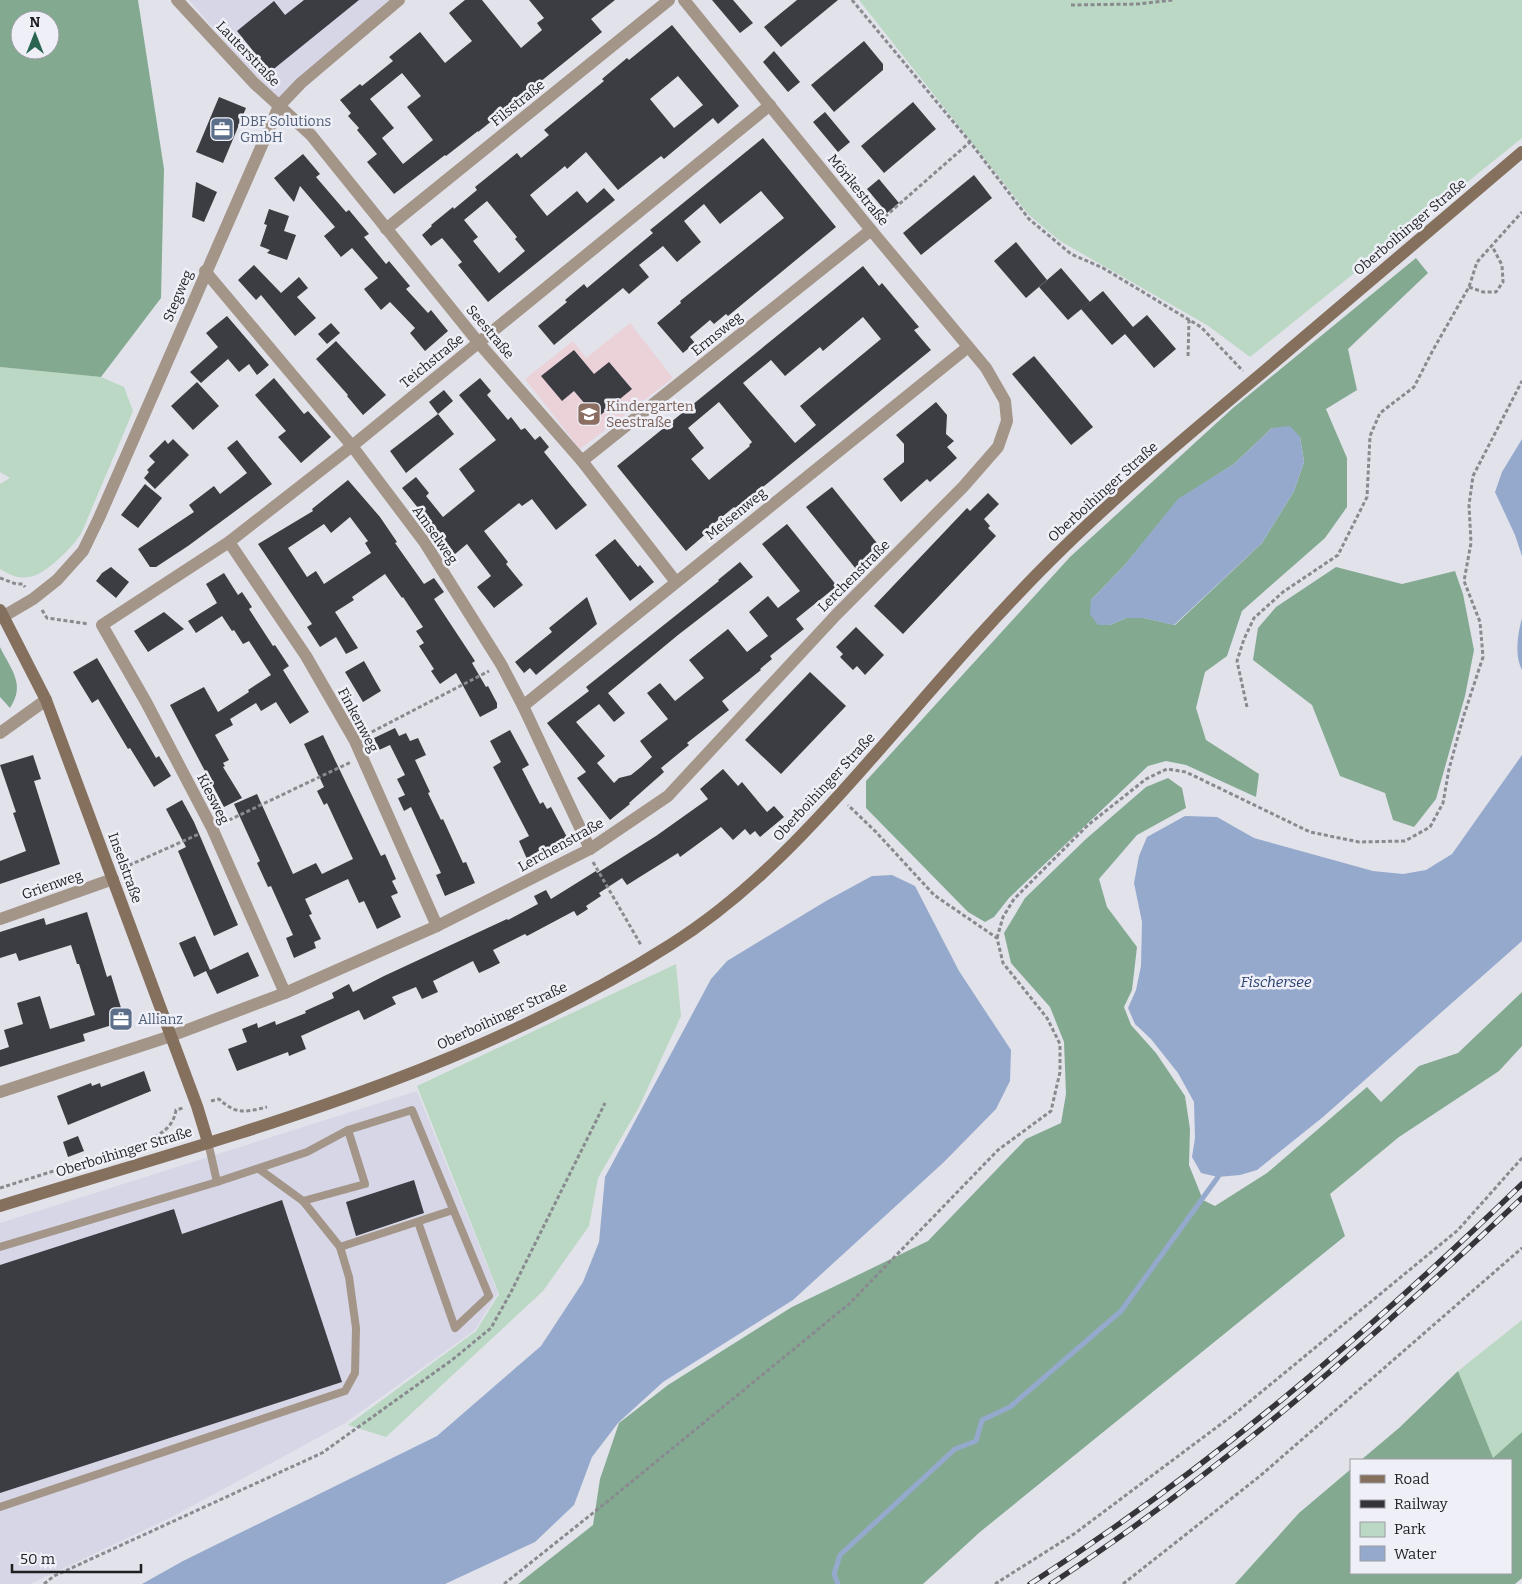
<svg xmlns="http://www.w3.org/2000/svg" width="1522" height="1584" font-family="Bitter,serif">
	<style>
		.built { fill: #d6d6e6 }
		.education { fill: #ebd2d9 }
		.green { fill: #bad8c4 }
		.forest { fill: #83aa91; fill-rule: evenodd }
		.water { fill: #95a9cd }
		.lines { fill: none; stroke-linecap: round; stroke-linejoin: round }
		.stream { stroke: #95a9cd; stroke-width: 5 }
		.building { fill: #3c3c43; fill-rule: evenodd }
		.path { stroke: #898990; stroke-width: 3; stroke-dasharray: 4 2.5; stroke-linecap: butt }
		.lane { stroke: #a49589; stroke-width: 8 }
		.street { stroke: #a49589; stroke-width: 12 }
		.secondary { stroke: #85705d; stroke-width: 12 }
		.rail-casing { stroke: #353539; stroke-width: 5.5 }
		.rail { stroke: #efeff8; stroke-width: 4; stroke-dasharray: 11; stroke-linecap: butt }
		.labels { text-anchor: middle; dominant-baseline: central; stroke-width: 5; stroke-linejoin: round; paint-order: stroke }
		.street-label { font-size: 14px; fill: #1f1f22; stroke: #efeff8 }
		.service-label { font-size: 14px; fill: #4e5e75; stroke: #efeff8; text-anchor: start }
		.education-label { font-size: 14px; fill: #785e54; stroke: #efeff8; text-anchor: start }
		.water-label { font-size: 15px; font-style: italic; fill: #27406f; stroke: #efeff8 }
	</style>
	<rect width="100%" height="100%" fill="#e2e2eb"/>
	<g class="built">
		<polygon points="189,0 399,0 276,102"/>
		<polygon points="417,1091 498,1293 475,1330 345,1423 172,1517 30,1584 0,1584 0,1223"/>
	</g>
	<polygon class="education" points="630,323 673,378 580,449 525,379 573,341 586,358"/>
	<g class="green">
		<polygon points="859,0 1522,0 1522,138 1250,357 1207,325 1060,241 1029,215"/>
		<path d="M0,367l101,10 23,10 9,24 -52,123c-8,11 -16,20 -27,29 -19,16 -32,20 -54,6v-85l10,-6 -10,-6z"/>
		<polygon points="676,964 681,1016 639,1107 598,1178 589,1226 543,1291 386,1437 348,1425 476,1331 499,1294 417,1086"/>
		<polygon points="1522,1320 1522,1432 1493,1459 1458,1371"/>
	</g>
	<g class="forest">
		<path d="M0,0h138l26,169 -3,129 -60,79 -101,-10zM20,20h30v30h-30z"/>
		<path d="M1416,258l12,15 -80,76 9,41 -31,19 21,49v49l-22,31 -83,73 -15,45 -22,16 -9,36 10,32 53,34 -3,23 -70,-32 -20,-4 -18,5 -139,132 -15,19 -9,5 -17,-10 -102,-104v-27l204,-224 163,-149zM1272,428l28,9 4,25 -10,29 -32,52 -87,82 -31,-7h-18l-16,7 -19,-25 33,-34 55,-67 55,-35z"/>
		<polygon points="1336,567 1402,584 1455,571 1463,594 1474,650 1465,696 1436,799 1414,827 1393,820 1385,793 1340,776 1312,705 1253,660 1258,628 1276,607"/>
		<path d="M0,647c11,23 26,37 10,61l-10,-11z"/>
		<polygon points="1168,778 1182,788 1186,808 1137,835 1099,879 1107,907 1137,947 1132,990 1124,1007 1131,1025 1156,1053 1185,1096 1190,1129 1189,1165 1203,1200 1215,1206 1267,1173 1367,1087 1381,1102 1419,1066 1458,1053 1522,992 1522,1046 1499,1071 1399,1137 1330,1194 1345,1236 980,1532 923,1584 518,1584 593,1525 600,1479 619,1423 668,1385 792,1307 928,1241 1026,1139 1061,1123 1066,1094 1064,1042 1050,1007 1011,963 1004,933 1025,898 1086,839 1146,787"/>
		<polygon points="1458,1371 1493,1458 1522,1432 1522,1578 1515,1584 1235,1584 1299,1513 1351,1469 1351,1573 1511,1573 1511,1460 1361,1460 1399,1428"/>
	</g>
	<g class="water">
		<polygon points="1290,426 1300,437 1304,462 1294,491 1262,543 1174,625 1144,618 1126,618 1110,625 1098,625 1090,614 1091,600 1124,566 1178,499 1234,464 1272,428"/>
		<polygon points="1522,439 1522,556 1515,535 1495,492 1502,472"/>
		<path d="M1522,618v52c-8,-15 -4,-37 0,-52z"/>
		<polygon points="1522,755 1522,941 1323,1117 1257,1170 1240,1175 1218,1177 1201,1173 1192,1157 1195,1138 1194,1102 1178,1073 1151,1039 1135,1024 1128,1008 1136,990 1141,966 1142,922 1134,883 1139,856 1147,837 1185,816 1217,817 1254,838 1373,871 1403,874 1426,870 1452,854"/>
		<polygon points="892,875 915,886 959,971 1011,1050 1010,1081 996,1109 944,1162 793,1300 663,1382 618,1423 592,1457 574,1505 535,1542 445,1584 142,1584 183,1561 437,1436 541,1346 583,1282 599,1242 605,1177 711,979 727,961 826,901 872,876"/>
	</g>
	<g class="lines">
		<polyline class="stream" points="838,1584 834,1574 840,1555 955,1449 976,1441 982,1420 1010,1407 1121,1311 1218,1177"/>
	</g>
	<g class="building">
		<polygon points="304,0 359,0 270,72 237,31 274,1 285,15"/>
		<path d="M465,0h17l39,48 21,-18 -5,-7 7,-5 -15,-18h86l-24,19 11,13 -124,100v-1l-32,25 -1,-1 -51,39 -27,-32 10,-8 -20,-24 2,-2 -11,-12 3,-3 -11,-13 20,-16 2,2 31,-25 -4,-4 31,-25 25,31 27,-22 -23,-28zM402,73l19,23 -14,11 26,33 -30,24 -21,-26 12,-10 -24,-29z"/>
		<polygon points="712,0 733,0 753,23 740,33"/>
		<polygon points="797,0 838,0 781,47 764,27"/>
		<path d="M672,25l67,81 -21,18 -5,-6 -49,41 -3,-3 -43,34 -32,-38 -19,17 -2,-3 -35,29 17,21 30,-25 10,12 17,-15 11,12 -127,102 -30,-37 4,-3 -20,-24 -11,8 -9,-11 10,-9 -1,-1 22,-18 1,2 23,-19 -2,-3 42,-34 4,5 28,-23 -5,-5 60,-49 -2,-2 25,-21 2,2zM678,76l25,29 -29,23 -24,-29zM487,201l30,36 -2,2 10,12 -26,22 -26,-32 5,-4 -14,-17z"/>
		<polygon points="864,41 883,64 883,70 834,112 811,85"/>
		<polygon points="774,51 800,82 788,92 763,62"/>
		<polygon points="219,97 246,108 223,163 196,152"/>
		<polygon points="913,102 936,129 884,173 861,146"/>
		<polygon points="825,112 850,142 838,152 813,122"/>
		<polygon points="763,138 836,227 728,316 726,314 714,324 710,320 690,337 695,343 683,353 657,323 681,303 680,301 784,218 761,191 720,224 704,204 684,221 701,242 677,262 663,246 639,265 649,277 629,294 623,288 554,345 538,326 567,302 565,300 584,284 587,288 653,233 650,230"/>
		<polygon points="303,154 320,174 316,177 346,212 349,210 369,234 364,237 386,264 389,261 410,286 406,289 428,313 431,310 448,331 425,351 410,333 415,328 390,302 381,310 364,289 378,278 352,248 341,257 324,236 335,227 300,186 294,202 274,178"/>
		<polygon points="974,175 992,198 921,255 903,233"/>
		<polygon points="879,179 899,203 887,213 867,189"/>
		<polygon points="196,182 217,192 204,222 192,217"/>
		<polygon points="269,209 289,216 284,231 296,235 287,260 267,253 270,250 260,246 267,225 264,224"/>
		<polygon points="1016,242 1047,280 1026,298 994,261"/>
		<polygon points="254,265 281,293 299,277 308,288 297,297 316,318 295,336 261,295 256,300 238,280"/>
		<path d="M863,266l16,20 3,-3 37,44 -5,3 17,20 -195,159 -2,-2 -28,23 2,2 -22,19 -69,-85zM863,317l18,22 -81,67 16,19 -21,18 -52,-60 28,-23 14,16 35,-29 3,4zM719,402l33,40 -3,3 1,1 -41,34 -18,-21 13,-11 -16,-20z"/>
		<polygon points="1061,268 1090,302 1068,320 1039,287"/>
		<polygon points="1103,291 1133,327 1147,315 1176,349 1154,368 1125,334 1112,345 1081,309"/>
		<polygon points="227,316 269,365 257,375 249,364 239,372 228,359 201,383 190,372 218,347 206,333"/>
		<polygon points="331,323 340,333 327,344 318,334"/>
		<polygon points="336,341 386,395 363,415 347,396 348,395 316,359"/>
		<polygon points="574,350 594,374 609,362 632,389 597,418 574,391 562,401 541,376"/>
		<polygon points="1034,356 1093,427 1071,445 1012,374"/>
		<polygon points="274,378 304,414 308,411 331,437 301,463 278,437 286,431 255,395"/>
		<polygon points="480,378 491,391 487,395 508,420 511,417 521,430 525,428 535,440 540,436 549,447 544,452 587,505 556,530 532,499 522,506 519,503 484,531 508,562 506,564 523,585 494,608 477,587 491,576 467,544 455,554 402,488 416,477 429,493 426,496 443,517 475,491 459,469 496,440 459,395"/>
		<polygon points="197,382 219,406 193,430 171,406"/>
		<polygon points="444,390 453,401 438,414 429,402"/>
		<polygon points="936,402 947,415 946,434 954,441 947,447 957,458 930,482 927,479 901,502 883,479 904,462 904,444 896,435"/>
		<polygon points="438,414 454,434 406,473 390,451"/>
		<polygon points="173,439 189,455 155,489 144,478 149,472 147,470 155,462 149,456 165,440 168,444"/>
		<polygon points="237,440 272,484 188,546 156,567 150,567 138,549 194,512 189,505 214,486 220,494 247,473 227,448"/>
		<path d="M348,480l32,37 17,25 -2,1 29,41 10,-6 10,14 -10,7 41,62 -3,2 14,24 2,-1 9,17v5l-17,9 -24,-44 -16,11 -9,-13 3,-2 -15,-23 5,-3 -8,-12 7,-4 -20,-30 -1,1 -17,-24 -33,23 2,3 -19,12 23,36 -12,6 -10,-17 -16,10 -13,-20 5,-3 -54,-80 55,-33 -1,-2zM350,517l18,24 -3,2 6,10 -47,31 -8,-13 -9,6 -19,-29 36,-24 7,9z"/>
		<polygon points="145,484 162,498 138,528 121,515"/>
		<polygon points="832,487 881,548 856,569 806,507"/>
		<polygon points="988,493 999,504 984,519 990,526 988,528 996,536 903,634 874,606 967,508 970,511"/>
		<polygon points="787,524 837,586 796,619 804,629 770,656 772,659 760,669 761,670 722,701 729,710 687,743 689,745 661,768 664,772 629,803 630,804 610,820 577,778 586,772 547,723 589,691 586,687 719,581 718,580 740,562 753,577 678,635 608,693 625,713 614,722 599,704 576,722 605,756 597,763 614,783 619,778 631,775 641,767 652,757 640,741 668,719 647,693 660,683 675,701 704,678 689,660 728,629 747,652 768,636 749,612 768,596 778,608 800,591 762,544"/>
		<polygon points="615,539 638,567 640,565 654,582 630,601 595,555"/>
		<polygon points="111,567 129,582 116,598 96,581 102,573"/>
		<polygon points="224,573 238,595 242,592 252,607 249,609 273,646 275,645 289,666 283,670 309,712 290,724 276,702 261,711 256,703 230,719 233,725 215,735 229,760 223,763 225,766 223,767 242,798 224,807 170,705 204,687 218,712 249,692 248,690 271,675 249,641 243,644 234,630 232,631 222,616 196,633 188,621 217,603 206,584"/>
		<polygon points="587,597 597,624 536,675 530,668 524,673 515,662 552,632 549,628"/>
		<polygon points="164,612 184,629 148,652 134,631"/>
		<polygon points="856,627 884,655 865,675 857,666 853,670 840,657 843,654 836,647"/>
		<polygon points="97,658 156,758 159,756 171,776 154,787 130,748 128,749 98,699 92,703 73,672"/>
		<polygon points="364,661 381,691 363,702 345,672"/>
		<polygon points="810,672 846,706 781,774 745,740"/>
		<polygon points="395,728 399,736 406,733 410,741 418,738 426,755 415,760 430,792 428,793 441,820 443,819 463,863 466,862 475,883 445,896 436,875 441,873 411,807 404,811 398,798 405,795 397,779 405,775 390,745 379,750 374,738"/>
		<polygon points="510,730 529,765 522,769 540,804 543,802 547,809 551,807 569,841 527,859 519,841 529,836 493,767 501,762 490,741"/>
		<polygon points="323,735 381,856 385,854 396,879 392,881 398,893 391,896 401,917 377,929 364,901 359,903 348,879 305,899 312,914 309,915 321,939 314,942 316,948 294,958 286,938 293,935 271,886 268,887 257,863 260,861 234,804 257,794 293,874 316,863 322,874 353,859 327,803 324,805 317,791 324,787 304,744"/>
		<polygon points="33,755 41,779 34,781 60,864 0,884 0,861 26,851 13,813 16,812 0,765"/>
		<polygon points="723,769 738,786 742,782 767,812 774,806 784,817 760,837 755,831 750,835 745,829 733,840 721,827 680,857 678,853 627,885 622,878 599,893 601,896 586,906 588,909 577,916 574,911 527,936 525,934 493,950 500,963 490,968 479,973 473,961 433,981 438,992 422,999 416,987 392,997 396,1004 364,1020 359,1010 301,1036 306,1049 289,1056 288,1052 237,1071 228,1049 247,1042 242,1029 257,1023 258,1028 275,1021 276,1025 306,1013 305,1011 334,998 332,993 349,984 353,992 384,976 507,919 508,920 538,904 534,896 546,890 551,899 596,871 597,873 656,836 708,799 700,789"/>
		<polygon points="182,800 194,822 238,925 214,936 178,851 186,847 166,809"/>
		<polygon points="87,912 107,977 111,975 125,1021 83,1034 85,1041 0,1067 0,1050 9,1047 4,1030 23,1024 17,1003 40,996 50,1029 95,1015 79,964 77,964 71,945 19,961 16,953 0,958 0,932 44,918 46,925"/>
		<polygon points="195,936 210,970 248,952 259,976 217,994 206,971 194,977 179,943"/>
		<polygon points="144,1071 151,1091 68,1125 57,1096 91,1083 92,1086 100,1083 101,1087"/>
		<polygon points="78,1136 84,1151 68,1157 63,1142"/>
		<polygon points="414,1180 424,1213 356,1236 346,1202"/>
		<polygon points="282,1200 342,1382 0,1493 0,1265 174,1209 182,1234"/>
	</g>
	<g class="lines">
		<g class="path">
			<polyline points="852,0 970,142 1029,219 1071,254 1103,268 1201,327 1243,371"/>
			<polyline points="1071,5 1138,4 1173,0"/>
			<polyline points="880,221 970,142"/>
			<polyline points="1469,287 1483,292 1496,292 1503,282 1502,265 1492,246"/>
			<polyline points="1188,356 1189,320"/>
			<polyline points="0,578 16,584 23,584 25,587"/>
			<polyline points="42,610 47,618 89,624"/>
			<polyline points="1247,707 1237,661 1244,639 1254,618 1283,592 1338,555 1367,497 1370,436 1380,413 1414,387 1433,350 1469,287 1477,262 1522,212"/>
			<polyline points="366,735 489,671"/>
			<polyline points="223,823 351,762"/>
			<polyline points="593,862 641,945"/>
			<polyline points="123,868 199,834"/>
			<polyline points="997,938 1003,917 1014,899 1088,825 1146,779 1167,769 1186,772 1310,832 1359,842 1405,841 1430,827 1443,803 1449,769 1463,718 1483,657 1480,622 1464,581 1471,543 1469,505 1473,476 1522,381"/>
			<path d="M211,1101l8,-2c17,16 27,13 48,8"/>
			<path d="M0,1188l145,-46c16,-8 28,-14 31,-32l7,-2"/>
			<polyline points="44,1584 54,1576 322,1453 452,1360 491,1328 511,1292 605,1103"/>
			<polyline points="504,1584 608,1501 849,1304 998,1150 1051,1111 1060,1072 1060,1044 1047,1018 1003,963 997,938 934,895 876,832 848,805"/>
			<polyline points="995,1584 1074,1534 1237,1412 1458,1230 1522,1158"/>
			<polyline points="1123,1584 1260,1476 1522,1248"/>
		</g>
		<g class="lane">
			<polyline points="208,1142 217,1182 307,1152 348,1130 412,1110 489,1296 455,1328 418,1222"/>
			<polyline points="303,1201 365,1184 348,1130"/>
			<polyline points="0,1247 217,1182"/>
			<polyline points="340,1247 453,1210"/>
			<polyline points="0,1507 345,1391 355,1373 356,1328 349,1277 340,1247 303,1201 259,1169"/>
		</g>
		<g class="street">
			<polyline points="177,0 254,83 311,135 478,342 582,461 676,582"/>
			<polyline points="386,229 669,0"/>
			<polyline points="205,271 352,446 425,543 501,664 523,706 590,849"/>
			<polyline points="582,461 871,230"/>
			<polyline points="229,542 306,656 355,741 437,926"/>
			<polyline points="4,616 33,599 57,580 83,551 99,518 279,106 301,83 399,0"/>
			<polyline points="523,706 968,347"/>
			<polyline points="0,733 46,700"/>
			<polyline points="0,919 113,879"/>
			<polyline points="285,993 212,828 146,702 102,625 229,542 352,446 770,105"/>
			<polyline points="0,1092 171,1036 285,993 437,926 590,849 668,796 836,615 963,487 998,447 1007,421 1005,401 986,368 871,230 684,0"/>
		</g>
		<g class="secondary">
			<polyline points="0,610 46,700 197,1106 208,1142"/>
			<path d="M0,1206c229,-70 466,-131 670,-261 75,-47 136,-112 195,-179 60,-68 119,-139 184,-204 67,-67 140,-128 213,-189 86,-74 173,-147 260,-221"/>
		</g>
		<g class="rail-casing">
			<g id="rail">
				<path d="M1030,1584c178,-114 340,-253 492,-400"/>
				<path d="M1051,1584c170,-112 324,-247 471,-386"/>
			</g>
		</g>
		<use href="#rail" class="rail"/>
	</g>
	<defs>
		<g id="office-square" transform="scale(1.25)"><rect x="-9" y="-9" width="18" height="18" rx="4" fill="#5c6f8a" stroke="#efeff8"/><path d="M-6-3h4V-5.5h4V-3h4V5H-6ZM-1-4.5V-3h2v-1.5ZM-6 0V1H6V0Z" fill="#fff"/></g>
		<g id="school-square" transform="scale(1.25)"><rect x="-9" y="-9" width="18" height="18" rx="4" fill="#8d6e63" stroke="#efeff8"/><path d="M0-5L7-2L0 1L-7-2ZM-4 1L0 2.5L4 1V4Q0 6-4 4Z" fill="#fff"/></g>
	</defs>
	<g fill-rule="evenodd">
		<use href="#office-square" x="222" y="129"/>
		<use href="#school-square" x="589" y="414"/>
		<use href="#office-square" x="121" y="1019"/>
	</g>
	<g class="labels">
		<g class="street-label">
			<text transform="translate(248 54) rotate(46)">Lauterstraße</text>
			<text transform="translate(518 103) rotate(-39)">Filsstraße</text>
			<text transform="translate(858 190) rotate(51)">Mörikestraße</text>
			<text transform="translate(1410 227) rotate(-40)">Oberboihinger Straße</text>
			<text transform="translate(178 296) rotate(-67)">Stegweg</text>
			<text transform="translate(490 332) rotate(50)">Seestraße</text>
			<text transform="translate(717 334) rotate(-39)">Ermsweg</text>
			<text transform="translate(432 361) rotate(-39)">Teichstraße</text>
			<text transform="translate(1103 492) rotate(-42)">Oberboihinger Straße</text>
			<text transform="translate(736 514) rotate(-39)">Meisenweg</text>
			<text transform="translate(435 535) rotate(55)">Amselweg</text>
			<text transform="translate(854 576) rotate(-45)">Lerchenstraße</text>
			<text transform="translate(358 720) rotate(62)">Finkenweg</text>
			<text transform="translate(824 787) rotate(-47)">Oberboihinger Straße</text>
			<text transform="translate(213 799) rotate(63)">Kiesweg</text>
			<text transform="translate(561 845) rotate(-29)">Lerchenstraße</text>
			<text transform="translate(125 868) rotate(70)">Inselstraße</text>
			<text transform="translate(52 885) rotate(-19)">Grienweg</text>
			<text transform="translate(502 1016) rotate(-25)">Oberboihinger Straße</text>
			<text transform="translate(124 1152) rotate(-17)">Oberboihinger Straße</text>
		</g>
		<g class="service-label">
			<text x="240" y="121">DBF Solutions<tspan x="240" dy="16">GmbH</tspan></text>
			<text x="138" y="1019">Allianz</text>
		</g>
		<g class="education-label">
			<text x="606" y="406">Kindergarten<tspan x="606" dy="16">Seestraße</tspan></text>
		</g>
		<g class="water-label">
			<text x="1276" y="982">Fischersee</text>
		</g>
	</g>
	<rect x="1350" y="1459" width="162" height="115" fill="#efeff8" stroke="#9c9ca2"/>
	<rect x="1360" y="1475" width="25" height="8" fill="#85705d" stroke="#9c9ca2"/>
	<text x="1394" y="1484" font-size="15" fill="#1f1f22">Road</text>
	<rect x="1360" y="1500" width="25" height="8" fill="#353539" stroke="#9c9ca2"/>
	<text x="1394" y="1509" font-size="15" fill="#1f1f22">Railway</text>
	<rect x="1360" y="1522" width="25" height="15" fill="#bad8c4" stroke="#9c9ca2"/>
	<text x="1394" y="1534" font-size="15" fill="#1f1f22">Park</text>
	<rect x="1360" y="1546" width="25" height="15" fill="#95a9cd" stroke="#9c9ca2"/>
	<text x="1394" y="1559" font-size="15" fill="#1f1f22">Water</text>
	<g transform="translate(35 35)"><circle r="24" fill="#efeff8" stroke="#9c9ca2"/>
	<path d="M0-4L9 19L0 12L-9 19Z" fill="#296550"/>
	<text y="-8" font-size="14" font-weight="bold" text-anchor="middle" fill="#1f1f22">N</text>
	</g>
	<path d="M12 1564v8h129v-8" fill="none" stroke="#1f1f22" stroke-width="2.5"/>
	<text x="20" y="1564" font-size="15" fill="#1f1f22" stroke="#efeff8" stroke-width="4" paint-order="stroke">50 m</text>
</svg>
